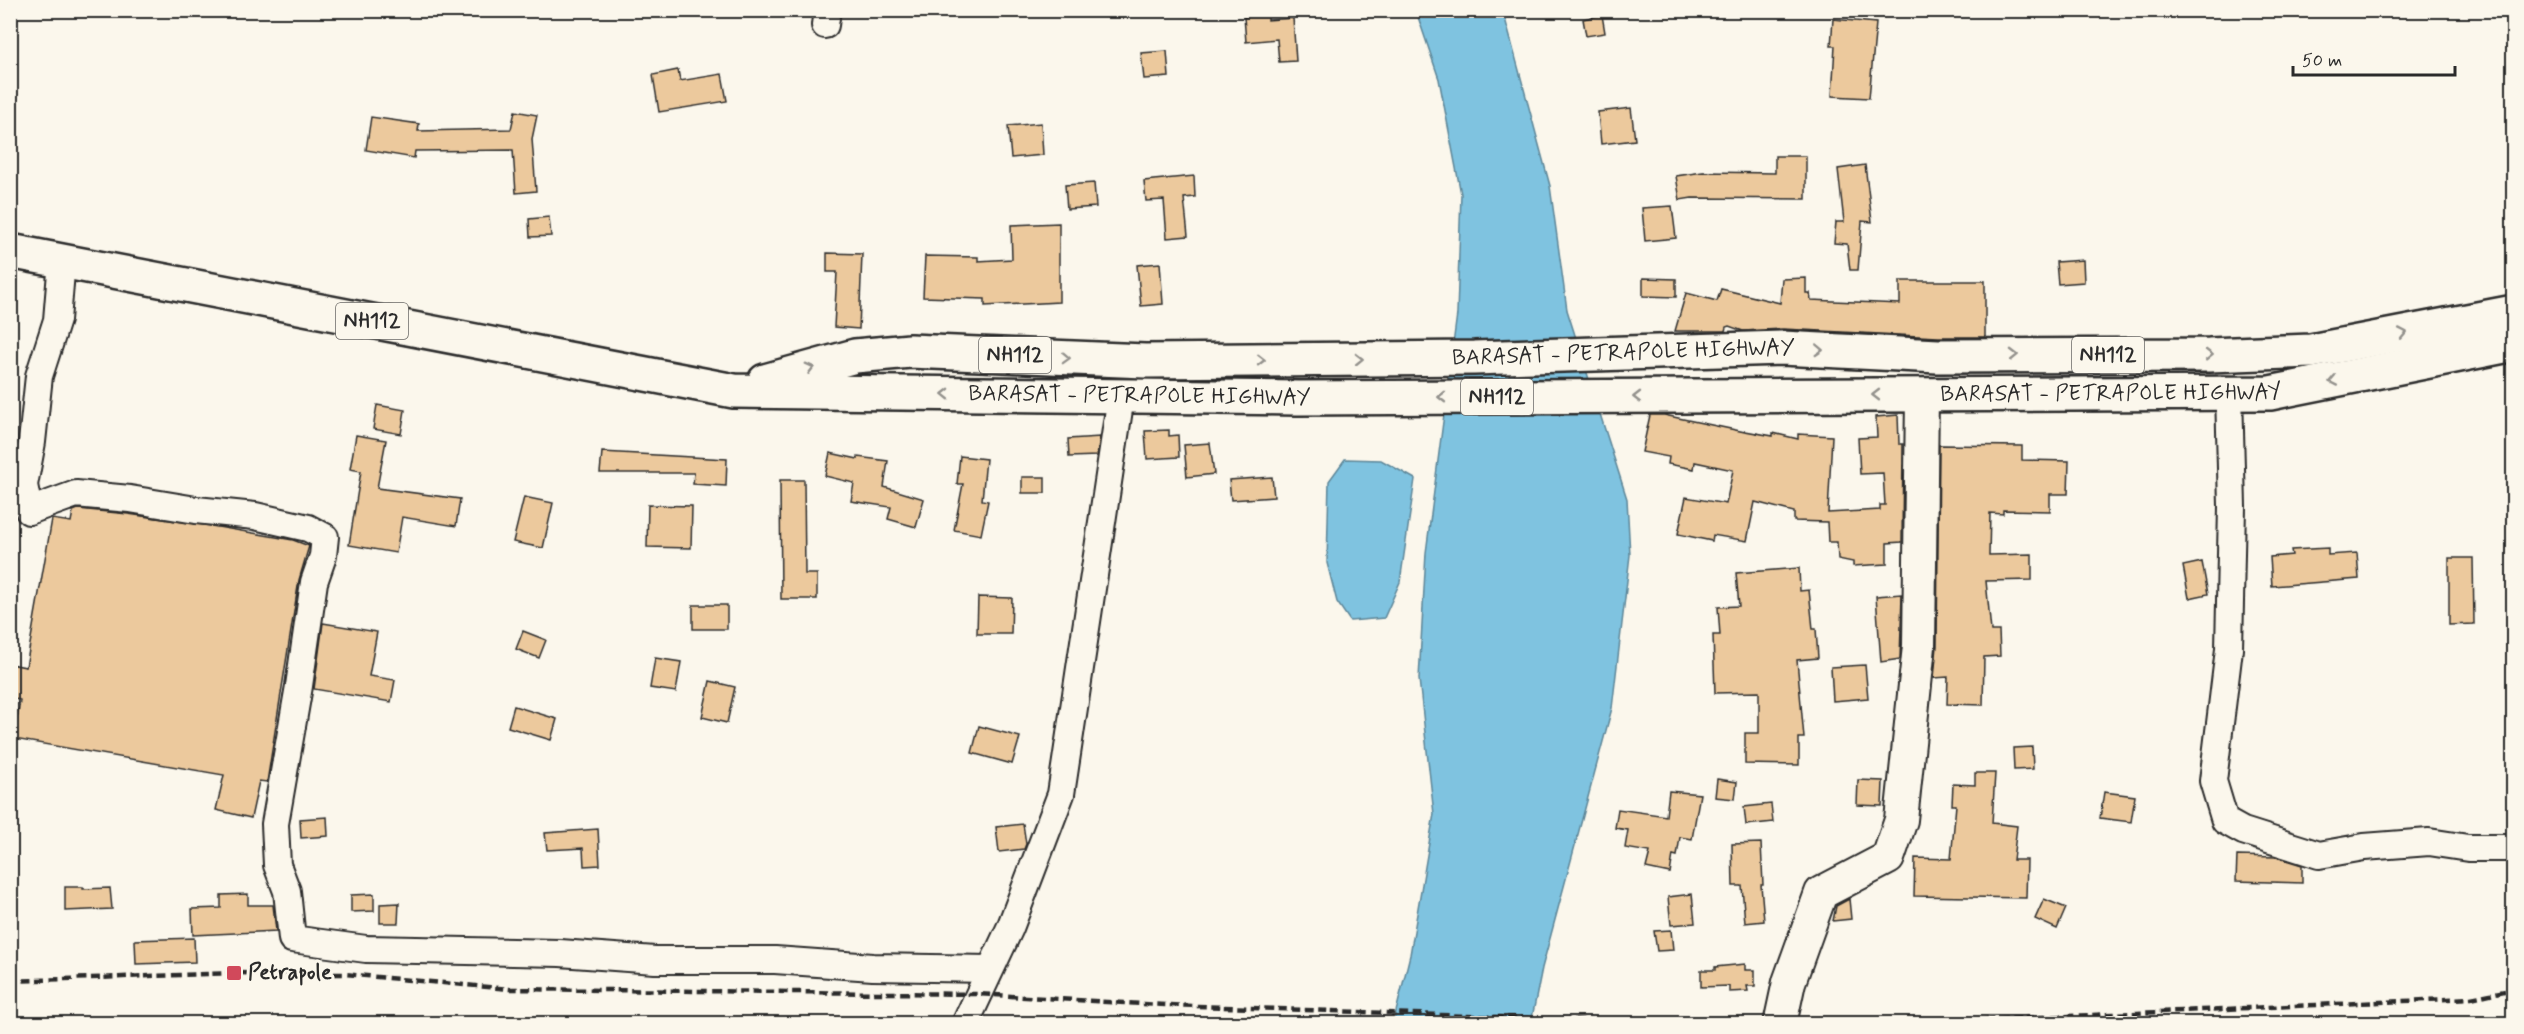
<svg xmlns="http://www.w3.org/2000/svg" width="2524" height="1034" font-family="Mynerve,sans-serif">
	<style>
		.water { fill: #7fc3e0; stroke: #5d8698; stroke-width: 1.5 }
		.building { fill: #ecc99d; stroke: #2b2b2b; stroke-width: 1.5 }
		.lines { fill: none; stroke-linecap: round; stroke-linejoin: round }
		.minor-casing { stroke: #2b2b2b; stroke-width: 30 }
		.major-casing { stroke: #2b2b2b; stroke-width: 36 }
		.highway-casing { stroke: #2b2b2b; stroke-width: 38 }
		.minor { stroke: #fbf7ec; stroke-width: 26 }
		.major { stroke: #fbf7ec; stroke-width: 32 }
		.highway { stroke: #fbf7ec; stroke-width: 33 }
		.rail { stroke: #2b2b2b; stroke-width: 4.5; stroke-dasharray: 9 4.5; stroke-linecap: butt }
		.oneway { stroke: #93918c }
		.poi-dot { fill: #d1495b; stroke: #fbf7ec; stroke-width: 2 }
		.labels { text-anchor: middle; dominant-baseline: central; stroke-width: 6; stroke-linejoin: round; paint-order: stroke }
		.shield { fill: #fbf7ec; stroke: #696865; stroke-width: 1.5 }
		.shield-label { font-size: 21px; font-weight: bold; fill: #2b2b2b }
		.street-label { font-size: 22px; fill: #2b2b2b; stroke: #fbf7ec }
		.poi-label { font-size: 22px; font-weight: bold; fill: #2b2b2b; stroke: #fbf7ec; text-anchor: start }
	</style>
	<rect width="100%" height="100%" fill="#fbf7ec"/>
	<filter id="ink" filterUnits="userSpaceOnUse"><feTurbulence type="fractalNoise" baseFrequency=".0167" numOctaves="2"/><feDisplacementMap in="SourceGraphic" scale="12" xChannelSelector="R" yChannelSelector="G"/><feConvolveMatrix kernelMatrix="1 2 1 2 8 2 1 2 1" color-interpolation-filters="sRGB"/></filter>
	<g filter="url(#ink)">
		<g class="water">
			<polygon points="1416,11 1503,11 1550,186 1567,310 1627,499 1630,555 1612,708 1542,968 1531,1023 1393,1024 1410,955 1434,814 1419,679 1426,553 1457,314 1461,194 1439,79"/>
			<polygon points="1345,459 1381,460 1415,479 1400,582 1384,618 1350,621 1337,602 1327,563 1329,481"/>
		</g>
		<g class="building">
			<polygon points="1268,15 1268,20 1293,18 1296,61 1279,62 1277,39 1246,42 1244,17"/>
			<polygon points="1602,15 1605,33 1586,36 1583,19"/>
			<polygon points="1833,19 1876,23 1869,98 1832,96 1835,46 1831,46"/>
			<polygon points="1167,51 1169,77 1144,79 1141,53"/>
			<polygon points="678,70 680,81 722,74 727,101 659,112 653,75"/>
			<polygon points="1631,108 1635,140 1601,144 1598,112"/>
			<polygon points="515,111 537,115 532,139 536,191 516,193 513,150 415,151 414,158 366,150 371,117 419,124 418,131 511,129"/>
			<polygon points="1041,123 1043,155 1011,158 1008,126"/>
			<polygon points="1775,156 1806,156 1806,199 1692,198 1680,200 1676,176 1703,172 1775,173"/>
			<polygon points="1865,165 1872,222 1862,221 1858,270 1850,270 1847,244 1834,243 1836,222 1844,222 1838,169"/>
			<polygon points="1194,176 1195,197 1184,198 1188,236 1167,238 1164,200 1146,201 1144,181"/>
			<polygon points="1094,183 1096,207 1067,209 1065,185"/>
			<polygon points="1672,206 1676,238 1645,241 1642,208"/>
			<polygon points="549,217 551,236 530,237 529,219"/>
			<polygon points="1059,223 1059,302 985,306 985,299 923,297 925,256 978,257 978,261 1012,259 1011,225"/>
			<polygon points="827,253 862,254 859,329 834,327 837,272 827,272"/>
			<polygon points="2083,260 2084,282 2058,284 2056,262"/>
			<polygon points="1160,263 1163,304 1141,306 1137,265"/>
			<polygon points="1643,278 1676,279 1676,297 1643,296"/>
			<polygon points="1806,278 1806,293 1810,293 1811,300 1900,304 1900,281 1985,281 1985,337 1938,337 1783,329 1743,331 1729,326 1726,327 1725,331 1675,331 1686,293 1717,301 1721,289 1780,303 1782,279"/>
			<polygon points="377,405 405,410 401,434 373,429"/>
			<polygon points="1650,415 1664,415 1745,432 1745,431 1773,436 1773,433 1798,439 1798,434 1832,436 1828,513 1880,510 1880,505 1885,505 1883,473 1860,474 1858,438 1877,437 1876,417 1898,415 1899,444 1903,444 1902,542 1887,543 1887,564 1853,566 1853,562 1838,559 1837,542 1828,542 1827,522 1794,521 1794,512 1755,502 1747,541 1713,535 1712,541 1678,534 1686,497 1726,504 1733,470 1695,462 1694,469 1668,464 1669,457 1642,452"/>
			<polygon points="1169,430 1169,436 1178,435 1179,457 1147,459 1145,431"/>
			<polygon points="356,435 386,440 377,488 460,499 456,526 402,517 396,553 349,545 361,471 350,469"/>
			<polygon points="1100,437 1097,456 1069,457 1068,439"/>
			<polygon points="1210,443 1214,474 1187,477 1184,445"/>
			<polygon points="1939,445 2022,446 2022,460 2069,461 2068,494 2050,494 2050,511 2003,510 2003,514 1990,513 1989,555 2032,554 2032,580 1986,581 1991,631 1999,631 2000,656 1984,657 1983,705 1947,704 1948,677 1934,678 1937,646"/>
			<polygon points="602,452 727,459 726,486 693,484 694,473 600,473"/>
			<polygon points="830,453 858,459 858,457 888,461 884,487 924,499 916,527 888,519 891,507 851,501 854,483 825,476"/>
			<polygon points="960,456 986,459 982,500 988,501 981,535 954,530 963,484 957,484"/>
			<rect x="1022" y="477" width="23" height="16"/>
			<polygon points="1272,477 1274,497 1231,500 1229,480"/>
			<polygon points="780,480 804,480 805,574 817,574 817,599 781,599"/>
			<polygon points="524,497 553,503 543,548 513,542"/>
			<polygon points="648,505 692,506 691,548 647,547"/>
			<polygon points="78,509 128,514 218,527 293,540 309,546 299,580 267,782 259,781 251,818 216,810 224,775 14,739 20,700 10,698 10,664 26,667 52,519 71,522 73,511"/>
			<polygon points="2328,548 2328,555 2357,553 2359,579 2272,586 2270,557 2292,555 2291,550"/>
			<polygon points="2449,558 2473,558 2474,624 2449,625"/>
			<polygon points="2202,562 2208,594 2189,598 2183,566"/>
			<polygon points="1799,568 1800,591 1809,590 1813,629 1816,629 1818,658 1797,660 1804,738 1799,738 1799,765 1745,764 1745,733 1759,733 1759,692 1715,693 1713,635 1720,635 1718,607 1739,606 1736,573"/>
			<polygon points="1902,594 1900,659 1881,662 1876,596"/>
			<polygon points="978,597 1012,598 1011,634 977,634"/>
			<rect x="693" y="605" width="34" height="24"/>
			<polygon points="323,623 377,632 369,676 395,680 391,702 314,689"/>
			<polygon points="523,631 546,640 539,658 516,649"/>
			<polygon points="655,658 681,662 676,692 650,688"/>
			<polygon points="1865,665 1868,698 1833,701 1831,667"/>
			<polygon points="710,681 735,687 727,723 702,717"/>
			<polygon points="514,706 557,719 551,740 508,727"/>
			<polygon points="979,726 1020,737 1012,764 972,753"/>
			<polygon points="2032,747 2033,769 2014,770 2013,748"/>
			<polygon points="1975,773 1995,773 1992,823 2017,826 2013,860 2027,860 2026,898 1914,896 1915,858 1951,859 1956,805 1952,805 1953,784 1975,785"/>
			<polygon points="1717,779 1737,782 1735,799 1715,797"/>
			<polygon points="1858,780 1883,781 1882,806 1857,805"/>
			<polygon points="1669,791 1700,794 1692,839 1680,837 1677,856 1673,855 1670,873 1646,868 1650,852 1625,848 1628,830 1615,828 1618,809 1666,816"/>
			<polygon points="2104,792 2135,796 2131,822 2100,818"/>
			<polygon points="1771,804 1773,822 1746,825 1744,807"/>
			<polygon points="327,817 328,836 301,838 300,819"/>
			<polygon points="1023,824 1026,844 1024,849 999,852 996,827"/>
			<polygon points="598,829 600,865 584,866 583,848 547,850 545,833"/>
			<polygon points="1761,843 1763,885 1761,885 1764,921 1745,923 1742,886 1733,886 1732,844"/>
			<polygon points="2237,856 2276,857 2302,865 2302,883 2236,881"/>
			<polygon points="65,887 83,887 83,889 110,888 112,909 65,911"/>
			<polygon points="248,894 248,905 273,905 276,931 193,935 192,909 221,908 221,895"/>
			<polygon points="374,894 374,911 351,912 351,895"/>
			<polygon points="1692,894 1695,923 1671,925 1668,897"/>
			<polygon points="1849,899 1851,919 1833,921 1836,906"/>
			<polygon points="2044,899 2066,908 2057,929 2035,919"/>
			<polygon points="399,903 398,923 380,923 380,904"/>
			<polygon points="1671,930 1673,950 1657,951 1654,931"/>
			<polygon points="194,938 195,962 136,964 135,940"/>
			<polygon points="1745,964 1745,970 1755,970 1755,986 1747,986 1748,991 1729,992 1729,986 1701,987 1701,970 1715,970 1715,967"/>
		</g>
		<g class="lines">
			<g class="minor-casing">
				<g id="minor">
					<polyline points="825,25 827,10"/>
					<polyline points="62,260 57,320 39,376 32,442 24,485 29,511 76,494 130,499 196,510 255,516 308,528 325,537 323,556 314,582 299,686 275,824 277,865 287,891 292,939 366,949 560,953 655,960 775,960 873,967 990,969"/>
					<polyline points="2229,393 2232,506 2229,649 2213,781 2225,821 2243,831 2319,855 2364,847 2429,842 2468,848 2514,848"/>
					<polyline points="965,1024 1010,928 1061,794 1121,396"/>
				</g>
			</g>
			<g class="major-casing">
				<polyline id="major" points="1780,1024 1789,982 1821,893 1888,858 1901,820 1919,646 1922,395"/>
			</g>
			<g class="highway-casing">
				<g id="highway">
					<path id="s1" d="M10,251l724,140 564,7 972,-5 244,-49"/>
					<path id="s2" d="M765,381l90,-25 55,-5 235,10 329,-3 308,-10 156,8 271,-1 102,-4 203,-39"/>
				</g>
			</g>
			<use href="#minor" class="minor"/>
			<use href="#major" class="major"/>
			<use href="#highway" class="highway"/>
			<g class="rail">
				<polyline points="10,981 234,973 344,974 509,989 978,994 1141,1004 1688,1024"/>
				<polyline points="1890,1024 2471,998 2514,989"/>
			</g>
		</g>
		<defs><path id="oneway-chevron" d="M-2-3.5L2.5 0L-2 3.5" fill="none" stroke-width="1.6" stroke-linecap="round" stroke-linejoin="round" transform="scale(1.5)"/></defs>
		<g class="oneway">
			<use href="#oneway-chevron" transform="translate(2403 333) rotate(-11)"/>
			<use href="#oneway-chevron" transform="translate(1819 350) rotate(3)"/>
			<use href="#oneway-chevron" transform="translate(2014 355) rotate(-1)"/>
			<use href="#oneway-chevron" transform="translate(2209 355) rotate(-1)"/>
			<use href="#oneway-chevron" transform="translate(1066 358) rotate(2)"/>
			<use href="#oneway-chevron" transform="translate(1359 359) rotate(-1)"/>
			<use href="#oneway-chevron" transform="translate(1261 360)"/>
			<use href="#oneway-chevron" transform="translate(810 368) rotate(-15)"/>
			<use href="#oneway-chevron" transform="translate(2333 381) rotate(169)"/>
			<use href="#oneway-chevron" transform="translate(946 394) rotate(-179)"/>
			<use href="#oneway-chevron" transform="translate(1876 395) rotate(180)"/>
			<use href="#oneway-chevron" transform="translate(1442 397) rotate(180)"/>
			<use href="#oneway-chevron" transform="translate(1637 397) rotate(180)"/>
		</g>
	</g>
	<rect class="poi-dot" x="226" y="965" width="16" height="16" rx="3"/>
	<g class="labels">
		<g class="shield">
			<rect x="336" y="303" width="72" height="36" rx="4.5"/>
			<rect x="979" y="337" width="72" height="36" rx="4.5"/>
			<rect x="2072" y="337" width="72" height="36" rx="4.5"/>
			<rect x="1461" y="379" width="72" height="36" rx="4.5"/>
		</g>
		<g class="shield-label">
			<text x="372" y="321">NH112</text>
			<text x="1015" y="355">NH112</text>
			<text x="2108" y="355">NH112</text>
			<text x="1497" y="397">NH112</text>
		</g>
		<g class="street-label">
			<text stroke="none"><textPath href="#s2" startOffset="862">BARASAT - PETRAPOLE HIGHWAY</textPath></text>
			<text stroke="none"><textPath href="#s1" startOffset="2115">BARASAT - PETRAPOLE HIGHWAY</textPath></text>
			<text stroke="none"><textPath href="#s1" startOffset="1143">BARASAT - PETRAPOLE HIGHWAY</textPath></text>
		</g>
		<g class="poi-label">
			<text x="248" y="973">Petrapole</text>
		</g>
	</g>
	<rect width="2524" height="1034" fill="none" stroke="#fbf7ec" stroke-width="36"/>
	<rect x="18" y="18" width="2488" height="998" fill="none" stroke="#2b2b2b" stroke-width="2" filter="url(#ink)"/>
	<path d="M2293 66v9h162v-9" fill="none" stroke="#2b2b2b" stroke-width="3"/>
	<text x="2302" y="66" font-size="18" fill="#2b2b2b" stroke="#fbf7ec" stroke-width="4.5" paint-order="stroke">50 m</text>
</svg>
